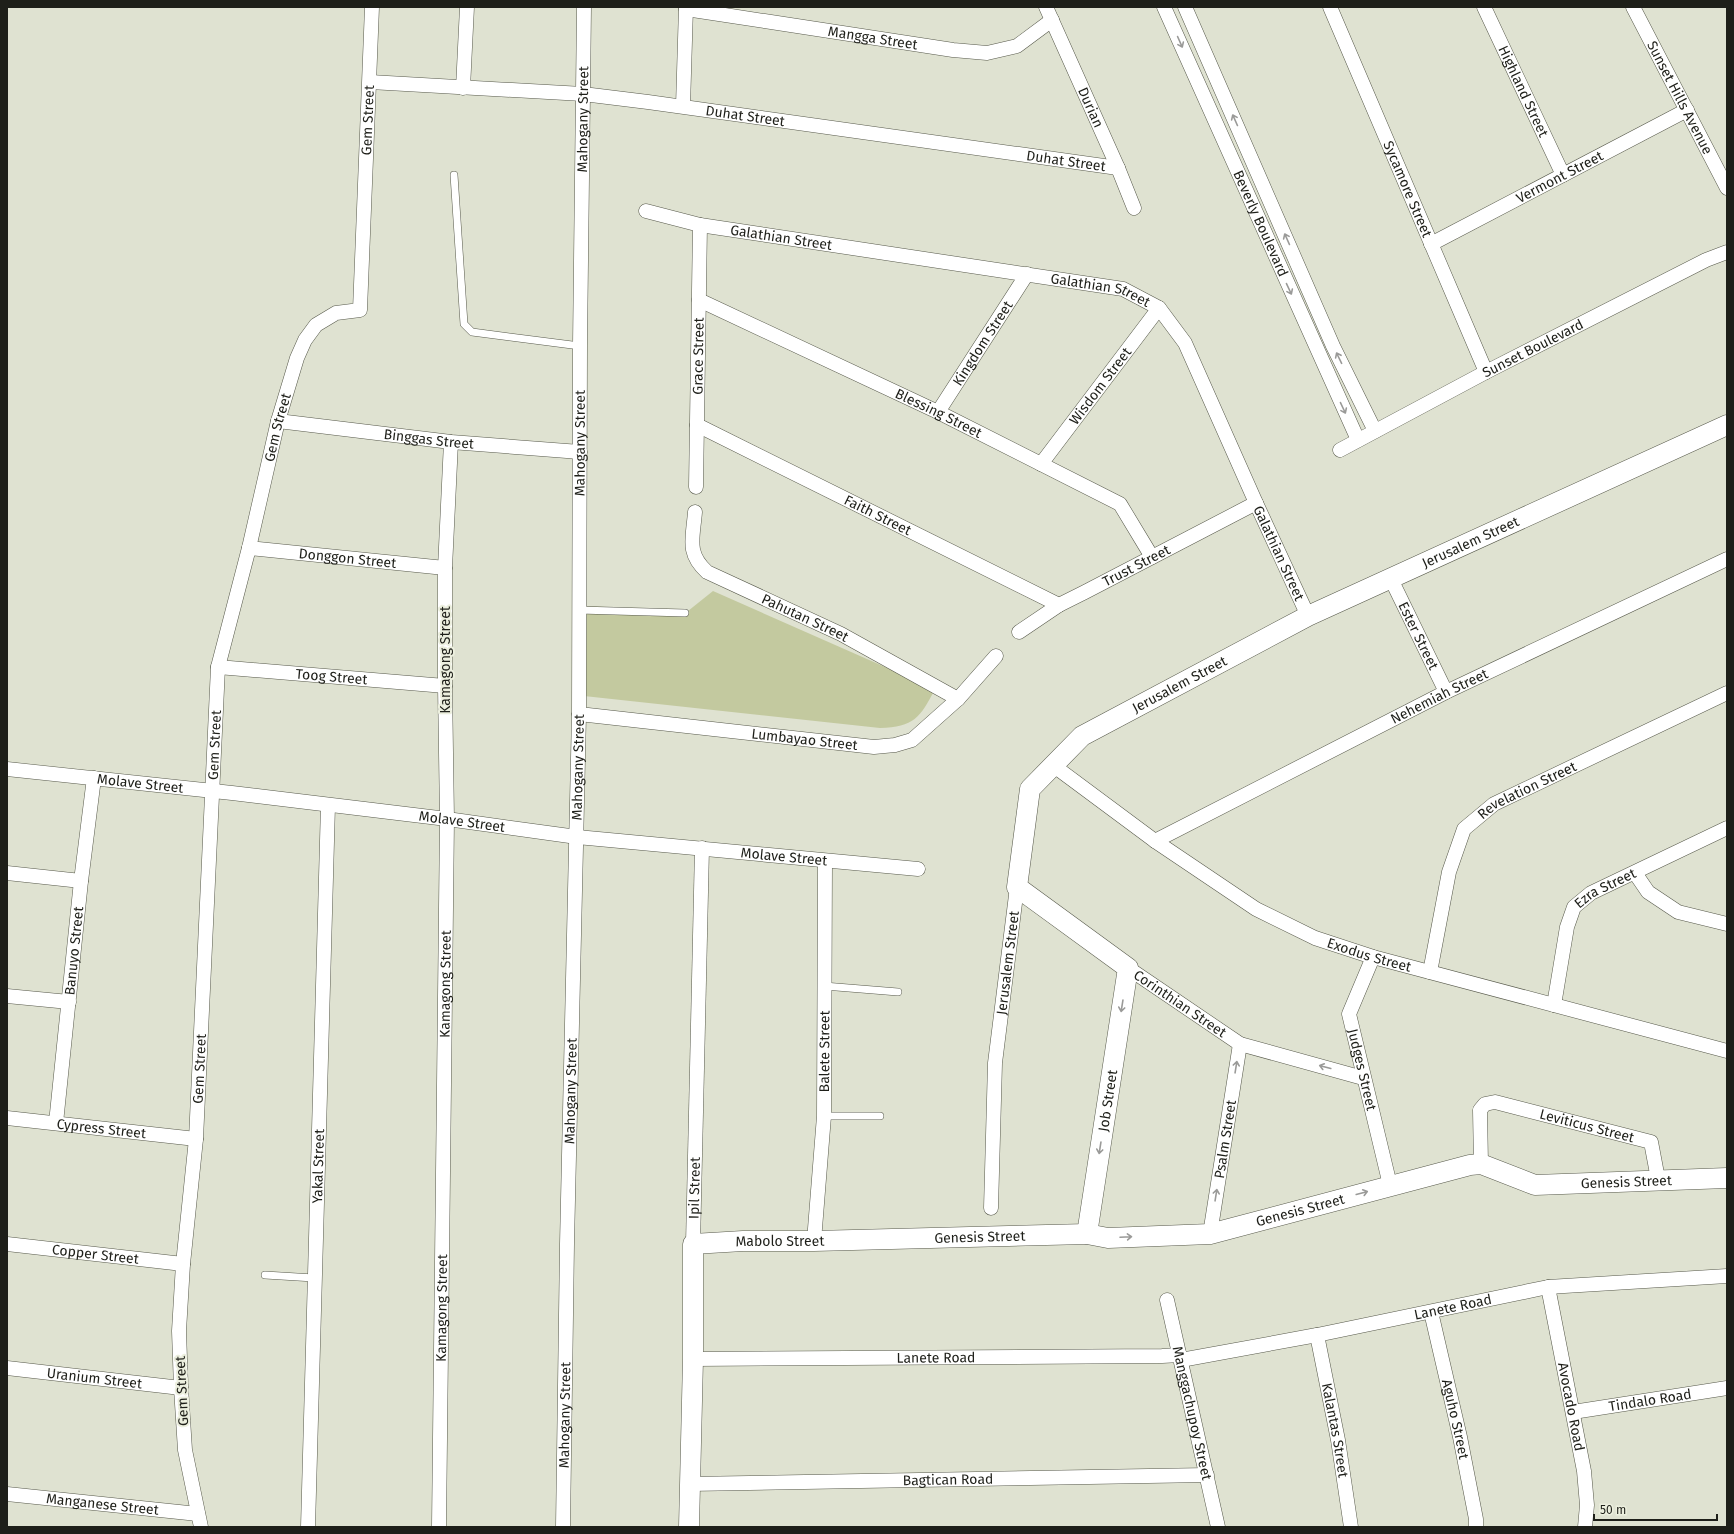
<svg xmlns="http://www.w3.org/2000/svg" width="1734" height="1534" font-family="'Fira Sans',sans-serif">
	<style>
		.green { fill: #c3c99f }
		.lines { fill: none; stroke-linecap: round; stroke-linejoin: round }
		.lane-casing { stroke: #57594b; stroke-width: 8 }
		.street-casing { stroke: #57594b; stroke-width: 15 }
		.secondary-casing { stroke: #57594b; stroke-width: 21 }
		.lane { stroke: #fff; stroke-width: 7 }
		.street { stroke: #fff; stroke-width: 14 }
		.secondary { stroke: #fff; stroke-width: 20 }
		.oneway { stroke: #9a9a98 }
		.labels { text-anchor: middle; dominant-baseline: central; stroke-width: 4; stroke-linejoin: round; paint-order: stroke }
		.street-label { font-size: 14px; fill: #1e1f19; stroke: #ecefde }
	</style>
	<rect width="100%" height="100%" fill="#dfe2d1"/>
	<path class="green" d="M713,591l222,98c-15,29 -21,38 -55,39l-296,-32v-90l104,5z"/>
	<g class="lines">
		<g class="lane-casing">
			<g id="lane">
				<polyline points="454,175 464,324 472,332 580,346"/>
				<polyline points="579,610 685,613"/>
				<polyline points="824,986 898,992"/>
				<polyline points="824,1116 880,1116"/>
				<polyline points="265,1275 314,1278"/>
			</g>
		</g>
		<g class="street-casing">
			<g id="street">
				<path id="s1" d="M1046,7l72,161 16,40"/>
				<path id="s2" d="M1164,7l194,433"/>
				<polyline points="1185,7 1333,346 1375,431"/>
				<path id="s3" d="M1330,7l156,365"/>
				<path id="s4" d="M1484,7l79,168"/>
				<path id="s5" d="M1633,7l94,181"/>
				<path id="s6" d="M686,9l267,41 34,3 30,-7 35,-26"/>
				<path id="s7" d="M370,82l213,12 65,8 470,66"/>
				<polyline points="463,88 467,7"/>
				<polyline points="683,106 686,7"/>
				<path id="s8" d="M646,211l54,14 423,64 36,19 26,35 71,160 52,113"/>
				<path id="s9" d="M1431,244l256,-134"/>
				<path id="s10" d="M699,300l239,112 182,92 32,53"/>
				<path id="s11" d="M938,412l89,-138"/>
				<path id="s12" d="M278,421l173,21 129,10"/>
				<path id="s13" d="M697,425l362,180"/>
				<path id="s14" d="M1340,450l146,-78 220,-112 21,-8"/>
				<path id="s15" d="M1041,464l118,-156"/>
				<path id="s16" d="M696,487l4,-262"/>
				<path id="s17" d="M695,512c-2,26 -9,41 12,60l134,62 117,65"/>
				<path id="s18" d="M249,548l196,20"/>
				<path id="s19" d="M1391,579l55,113"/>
				<path id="s20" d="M1019,632l40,-27 26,-13 171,-89"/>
				<path id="s21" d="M218,667l227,19"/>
				<path id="s22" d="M579,714l295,33 21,-2 17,-5 46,-41 38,-43"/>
				<path id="s23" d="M1054,766l101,75 101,68 59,29 58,19 354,94"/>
				<path id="s24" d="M7,769l225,24 215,26 130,18 341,32"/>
				<path id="s25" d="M1155,841l291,-149 281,-133"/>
				<polyline points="7,873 81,881"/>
				<polyline points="1635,873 1648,892 1678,912 1727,924"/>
				<path id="s26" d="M1373,957l-24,57 41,171"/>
				<path id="s27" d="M1128,968l112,76 123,34"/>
				<path id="s28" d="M1430,972l19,-100 15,-43 30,-25 233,-111"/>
				<polyline points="7,996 69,1002"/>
				<path id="s29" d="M1554,1005l13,-78 7,-20 17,-14 136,-65"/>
				<path id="s30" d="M7,1118l189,21"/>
				<path id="s31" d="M56,1123l25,-242 13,-103"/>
				<path id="s32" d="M1481,1164l-1,-54 5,-6 10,-2 156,40 7,37"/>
				<path id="s33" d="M991,1208l4,-145 22,-176"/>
				<path id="s34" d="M1210,1234l30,-190"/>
				<path id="s35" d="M814,1241l10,-125 1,-255"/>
				<path id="s36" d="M7,1244l176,20"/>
				<path id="s37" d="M693,1244l9,-396"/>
				<path id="s38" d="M1548,1287l36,184 3,34 -2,22"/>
				<path id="s39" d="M1167,1300l51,227"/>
				<path id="s40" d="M1431,1312l29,125 16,82v8"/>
				<path id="s41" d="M1317,1335l21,105 13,87"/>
				<path id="s42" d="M693,1359l469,-3 18,-1"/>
				<path id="s43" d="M1181,1360l136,-25 231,-48 179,-11"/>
				<path id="s44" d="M7,1368l174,20"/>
				<path id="s45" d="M1573,1412l154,-24"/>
				<path id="s46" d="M689,1484l518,-9"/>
				<path id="s47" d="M7,1494l191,20"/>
				<path id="s48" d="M201,1527l-16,-77 -4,-62 -2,-57 4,-67 13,-125 22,-472 31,-119 29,-127 19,-63 8,-18 11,-15 20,-12 24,-3 12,-303"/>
				<path id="s49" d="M308,1527l20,-722"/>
				<path id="s50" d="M439,1527l8,-708 -2,-133v-118l6,-126"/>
				<path id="s51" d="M563,1527l4,-283 12,-530 1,-368 4,-339"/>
			</g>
		</g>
		<g class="secondary-casing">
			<g id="secondary">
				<path id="s52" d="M1087,1234l41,-266 -111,-81 13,-98 52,-53 226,-120 419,-191"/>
				<path id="s53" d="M689,1527l4,-168v-115l50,-3h71l273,-7 21,4 102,-4 260,-69 11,-1 54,21 192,-7"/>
			</g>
		</g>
		<use href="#lane" class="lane"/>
		<use href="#street" class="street"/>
		<use href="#secondary" class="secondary"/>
	</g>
	<defs><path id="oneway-shaft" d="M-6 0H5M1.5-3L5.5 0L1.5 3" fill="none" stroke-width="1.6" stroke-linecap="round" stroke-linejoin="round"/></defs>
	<g class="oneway">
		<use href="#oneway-shaft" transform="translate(1180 42) rotate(66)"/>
		<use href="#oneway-shaft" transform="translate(1235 120) rotate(-114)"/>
		<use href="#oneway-shaft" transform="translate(1287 239) rotate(-114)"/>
		<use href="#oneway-shaft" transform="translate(1289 289) rotate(65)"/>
		<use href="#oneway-shaft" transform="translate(1339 358) rotate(-116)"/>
		<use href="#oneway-shaft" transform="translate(1343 408) rotate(65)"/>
		<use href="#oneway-shaft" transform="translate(1122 1006) rotate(99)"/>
		<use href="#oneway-shaft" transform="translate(1236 1067) rotate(-81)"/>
		<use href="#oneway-shaft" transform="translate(1325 1067) rotate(-165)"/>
		<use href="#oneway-shaft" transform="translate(1100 1148) rotate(99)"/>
		<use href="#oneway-shaft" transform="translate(1362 1193) rotate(-15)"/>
		<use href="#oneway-shaft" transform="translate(1216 1195) rotate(-81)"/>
		<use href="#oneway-shaft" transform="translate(1126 1237) rotate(-3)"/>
	</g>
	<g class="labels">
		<g class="street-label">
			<text stroke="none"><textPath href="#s6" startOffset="189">Mangga Street</textPath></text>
			<text stroke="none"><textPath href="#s4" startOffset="93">Highland Street</textPath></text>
			<text stroke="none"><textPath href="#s5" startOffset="102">Sunset Hills Avenue</textPath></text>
			<text stroke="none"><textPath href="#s1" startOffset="110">Durian</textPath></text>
			<text stroke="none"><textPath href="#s7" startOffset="377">Duhat Street</textPath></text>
			<text stroke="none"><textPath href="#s51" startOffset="1408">Mahogany Street</textPath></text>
			<text stroke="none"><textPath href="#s48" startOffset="1458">Gem Street</textPath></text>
			<text stroke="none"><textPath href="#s7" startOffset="701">Duhat Street</textPath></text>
			<text stroke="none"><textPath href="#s9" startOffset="145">Vermont Street</textPath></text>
			<text stroke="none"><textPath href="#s3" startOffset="198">Sycamore Street</textPath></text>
			<text stroke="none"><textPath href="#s2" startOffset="237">Beverly Boulevard</textPath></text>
			<text stroke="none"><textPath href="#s8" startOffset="138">Galathian Street</textPath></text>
			<text stroke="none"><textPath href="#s8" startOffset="462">Galathian Street</textPath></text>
			<text stroke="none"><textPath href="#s11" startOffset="82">Kingdom Street</textPath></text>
			<text stroke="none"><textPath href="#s14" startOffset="218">Sunset Boulevard</textPath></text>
			<text stroke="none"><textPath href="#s16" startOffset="131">Grace Street</textPath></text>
			<text stroke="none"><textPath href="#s15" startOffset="98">Wisdom Street</textPath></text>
			<text stroke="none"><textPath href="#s10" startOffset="265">Blessing Street</textPath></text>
			<text stroke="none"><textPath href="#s48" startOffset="1110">Gem Street</textPath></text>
			<text stroke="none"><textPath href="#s12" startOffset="152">Binggas Street</textPath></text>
			<text stroke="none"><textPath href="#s51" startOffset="1084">Mahogany Street</textPath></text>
			<text stroke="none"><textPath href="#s13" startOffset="202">Faith Street</textPath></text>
			<text stroke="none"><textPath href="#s52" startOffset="1014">Jerusalem Street</textPath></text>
			<text stroke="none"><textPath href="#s8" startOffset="798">Galathian Street</textPath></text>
			<text stroke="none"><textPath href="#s18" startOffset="99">Donggon Street</textPath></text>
			<text stroke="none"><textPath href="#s20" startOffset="135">Trust Street</textPath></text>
			<text stroke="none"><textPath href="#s17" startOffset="173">Pahutan Street</textPath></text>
			<text stroke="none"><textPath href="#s19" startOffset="63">Ester Street</textPath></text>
			<text transform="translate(445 660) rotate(-90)">Kamagong Street</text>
			<text stroke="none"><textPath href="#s21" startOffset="114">Toog Street</textPath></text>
			<text stroke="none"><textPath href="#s52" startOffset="690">Jerusalem Street</textPath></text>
			<text stroke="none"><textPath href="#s25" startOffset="319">Nehemiah Street</textPath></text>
			<text stroke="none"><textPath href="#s22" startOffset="227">Lumbayao Street</textPath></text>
			<text stroke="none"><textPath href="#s48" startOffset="785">Gem Street</textPath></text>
			<text stroke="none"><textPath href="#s51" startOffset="760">Mahogany Street</textPath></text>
			<text stroke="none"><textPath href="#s24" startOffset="134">Molave Street</textPath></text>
			<text stroke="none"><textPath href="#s28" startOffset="222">Revelation Street</textPath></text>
			<text stroke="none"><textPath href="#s24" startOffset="458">Molave Street</textPath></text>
			<text stroke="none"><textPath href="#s24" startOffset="782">Molave Street</textPath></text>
			<text stroke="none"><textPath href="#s29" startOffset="137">Ezra Street</textPath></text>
			<text stroke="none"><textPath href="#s31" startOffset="173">Banuyo Street</textPath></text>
			<text stroke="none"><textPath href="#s23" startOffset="370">Exodus Street</textPath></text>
			<text stroke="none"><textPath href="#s33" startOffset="246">Jerusalem Street</textPath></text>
			<text stroke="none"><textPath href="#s50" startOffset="543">Kamagong Street</textPath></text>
			<text stroke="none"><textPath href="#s27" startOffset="63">Corinthian Street</textPath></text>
			<text stroke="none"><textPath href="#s35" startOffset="190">Balete Street</textPath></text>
			<text stroke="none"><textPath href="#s48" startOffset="461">Gem Street</textPath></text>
			<text stroke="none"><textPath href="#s26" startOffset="119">Judges Street</textPath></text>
			<text stroke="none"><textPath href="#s51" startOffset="436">Mahogany Street</textPath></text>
			<text stroke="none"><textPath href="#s52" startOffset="135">Job Street</textPath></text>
			<text stroke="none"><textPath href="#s32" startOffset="167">Leviticus Street</textPath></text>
			<text stroke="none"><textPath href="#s30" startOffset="95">Cypress Street</textPath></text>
			<text stroke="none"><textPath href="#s34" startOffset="96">Psalm Street</textPath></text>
			<text stroke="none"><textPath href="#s49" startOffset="361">Yakal Street</textPath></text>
			<text stroke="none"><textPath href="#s53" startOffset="1230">Genesis Street</textPath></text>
			<text stroke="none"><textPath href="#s37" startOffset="56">Ipil Street</textPath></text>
			<text stroke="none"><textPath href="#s53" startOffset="894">Genesis Street</textPath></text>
			<text stroke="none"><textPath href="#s53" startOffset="570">Genesis Street</textPath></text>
			<text stroke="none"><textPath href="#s53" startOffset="370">Mabolo Street</textPath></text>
			<text stroke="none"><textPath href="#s36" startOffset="89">Copper Street</textPath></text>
			<text stroke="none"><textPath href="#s43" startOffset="277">Lanete Road</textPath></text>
			<text stroke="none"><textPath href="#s50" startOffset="219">Kamagong Street</textPath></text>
			<text stroke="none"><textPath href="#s42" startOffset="243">Lanete Road</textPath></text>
			<text stroke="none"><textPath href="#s44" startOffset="88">Uranium Street</textPath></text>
			<text transform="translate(182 1391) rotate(-93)">Gem Street</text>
			<text stroke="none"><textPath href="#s45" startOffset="78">Tindalo Road</textPath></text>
			<text stroke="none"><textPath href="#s38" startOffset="122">Avocado Road</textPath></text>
			<text stroke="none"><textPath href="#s39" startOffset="116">Manggachupoy Street</textPath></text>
			<text stroke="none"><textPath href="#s51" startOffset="112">Mahogany Street</textPath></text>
			<text stroke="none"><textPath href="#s40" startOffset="110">Aguho Street</textPath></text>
			<text stroke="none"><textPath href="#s41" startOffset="97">Kalantas Street</textPath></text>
			<text stroke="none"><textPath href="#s46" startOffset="259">Bagtican Road</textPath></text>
			<text stroke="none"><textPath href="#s47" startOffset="96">Manganese Street</textPath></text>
		</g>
	</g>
	<rect width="1734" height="1534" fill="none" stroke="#1e1f19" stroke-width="16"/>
	<path d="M1594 1514v6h123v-6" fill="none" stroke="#1e1f19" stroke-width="2"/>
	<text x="1600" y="1514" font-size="12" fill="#1e1f19" stroke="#ecefde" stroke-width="3" paint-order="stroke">50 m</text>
</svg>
